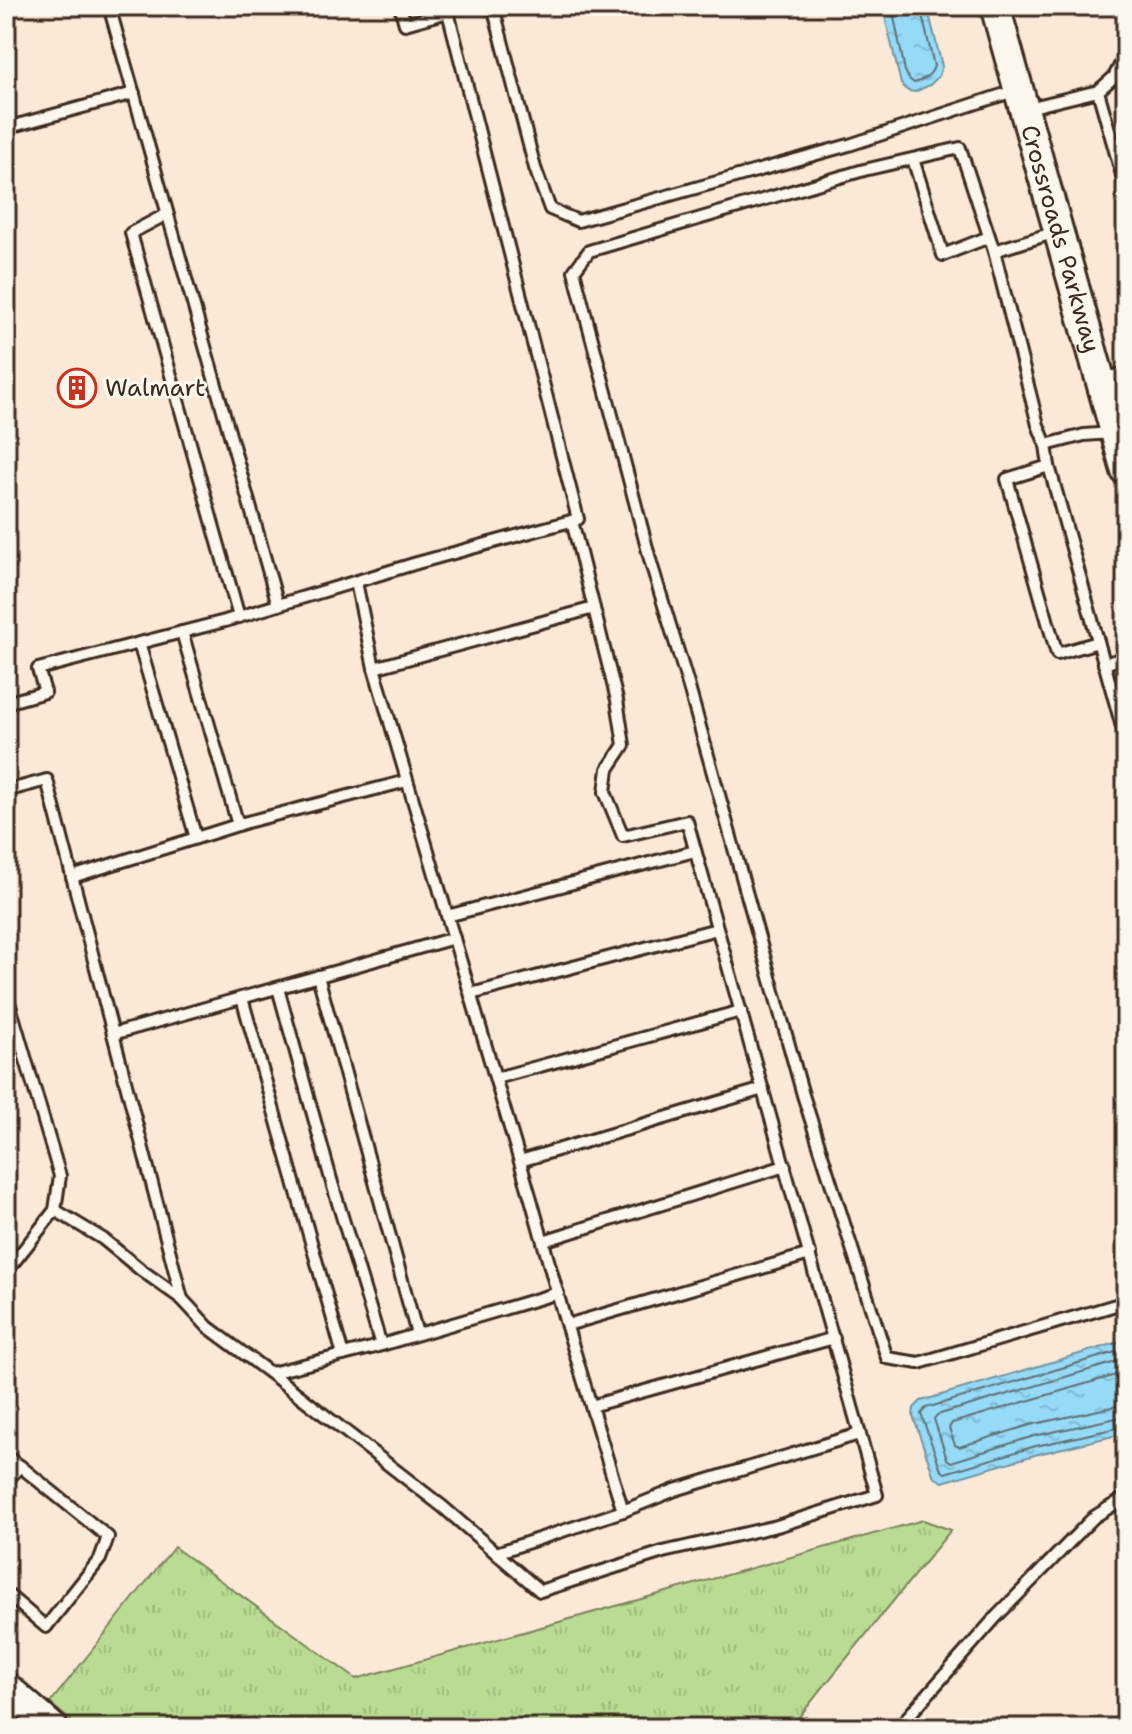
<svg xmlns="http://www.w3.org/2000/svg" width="1132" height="1734" font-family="'Shantell Sans',sans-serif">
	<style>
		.grass { fill: url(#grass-tufts); stroke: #7a8259; stroke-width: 2 }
		.water { fill: url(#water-ripples); stroke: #7194a0; stroke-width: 2 }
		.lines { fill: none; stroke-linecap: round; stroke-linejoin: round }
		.shore { stroke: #5f7075; stroke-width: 2 }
		.lane-casing { stroke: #3b2a1e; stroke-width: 16 }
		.secondary-casing { stroke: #3b2a1e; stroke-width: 34 }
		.lane { stroke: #fbf7ec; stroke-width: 10 }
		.secondary { stroke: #fbf7ec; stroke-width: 28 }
		.labels { text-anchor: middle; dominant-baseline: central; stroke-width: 6; stroke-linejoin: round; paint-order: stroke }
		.street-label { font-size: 24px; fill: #3b2a1e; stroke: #fbf7ec }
		.poi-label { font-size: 24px; fill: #3b2a1e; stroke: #fbf7ec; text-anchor: start }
	</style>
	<defs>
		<pattern id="grass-tufts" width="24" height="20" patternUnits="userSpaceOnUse" patternTransform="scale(2)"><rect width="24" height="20" fill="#badb94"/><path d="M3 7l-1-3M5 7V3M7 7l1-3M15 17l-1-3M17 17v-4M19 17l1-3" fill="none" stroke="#a1bc7f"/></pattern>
		<pattern id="water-ripples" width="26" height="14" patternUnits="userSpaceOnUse" patternTransform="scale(2)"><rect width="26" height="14" fill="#95daf7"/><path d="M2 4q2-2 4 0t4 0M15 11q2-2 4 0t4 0" fill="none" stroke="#81bbd3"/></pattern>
	</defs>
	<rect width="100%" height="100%" fill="#fbe9d8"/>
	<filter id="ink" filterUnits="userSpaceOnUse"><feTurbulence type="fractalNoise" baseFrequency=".0125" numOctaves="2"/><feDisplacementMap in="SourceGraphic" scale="16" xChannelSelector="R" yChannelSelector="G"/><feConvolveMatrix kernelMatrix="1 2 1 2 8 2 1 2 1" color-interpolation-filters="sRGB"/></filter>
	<g filter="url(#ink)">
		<polygon class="grass" points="923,1520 951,1530 790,1728 79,1728 50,1703 174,1547 356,1679"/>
		<g class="water">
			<polygon points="887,6 927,6 942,66 939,76 930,85 915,92 908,91 901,84 885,17"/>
			<polygon points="1126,1340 1126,1433 1038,1454 943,1482 934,1477 913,1416 914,1408 921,1401"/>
		</g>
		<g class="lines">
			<g class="shore">
				<path d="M895,6l-1,11 11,54 4,8 5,4c9,-3 17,-7 20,-17l-14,-60"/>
				<polyline points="1126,1349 926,1408 921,1414 941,1470 945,1473 1036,1446 1126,1426"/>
				<polyline points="1126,1359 937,1415 934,1419 947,1459 951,1462 1034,1436 1126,1416"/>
				<polyline points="1126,1372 952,1423 949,1428 955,1445 959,1447 1030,1425 1126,1404"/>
			</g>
			<g class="lane-casing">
				<g id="lane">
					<polyline points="109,6 278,605"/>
					<polyline points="493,6 535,168 550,209 578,221 849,145 1017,90"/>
					<polyline points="1098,91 1114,77 1126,54"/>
					<polyline points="1028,108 1098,91 1126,189"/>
					<polyline points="6,128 134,93"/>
					<polyline points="913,159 943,255 989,237"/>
					<polyline points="167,214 131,233 239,617"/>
					<polyline points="1056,232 994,251 960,148 864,170 589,251 574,271 651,563 688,684 803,1095 887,1358 919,1363 1126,1302"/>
					<polyline points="994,251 1038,425 1046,445 1049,466 1126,741"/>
					<polyline points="1101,379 1126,373"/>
					<polyline points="1046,445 1084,435 1112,433"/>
					<polyline points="1049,466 1007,479 1057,654 1098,642"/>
					<polyline points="356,582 374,668 594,608"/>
					<polyline points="182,632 238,825"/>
					<polyline points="139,643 196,838"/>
					<polyline points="1104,664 1126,657"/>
					<polyline points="374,668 531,1199 564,1317 623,1511 496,1553"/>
					<polyline points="6,703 45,692 38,669 225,621 417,563 578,519 448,12 405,24 400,6"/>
					<polyline points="6,791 47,780 182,1299 141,1270 103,1239 55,1210"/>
					<polyline points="72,877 247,822 407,781"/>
					<polyline points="447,916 695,851"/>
					<polyline points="318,976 417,1334"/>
					<polyline points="278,988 332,1183 381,1345"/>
					<polyline points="6,992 60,1176 55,1210 6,1272"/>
					<polyline points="471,994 717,929"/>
					<polyline points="242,998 343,1355"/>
					<polyline points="113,1034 454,938"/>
					<polyline points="496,1078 741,1011"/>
					<polyline points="520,1161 763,1089"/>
					<polyline points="543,1241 785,1166"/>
					<polyline points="182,1299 208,1327 278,1379 443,1507 540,1591 663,1552 777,1526 877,1495 687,821 623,836 605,792 608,769 624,745 617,700 572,521"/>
					<polyline points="567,1325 810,1254"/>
					<polyline points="271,1373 371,1348 558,1293"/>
					<polyline points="591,1406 834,1338"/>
					<polyline points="6,1456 20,1466 6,1482"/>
					<polyline points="623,1511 675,1490 859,1434"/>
					<polyline points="6,1593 46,1627 100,1559 108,1537 20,1466"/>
					<polyline points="898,1728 996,1617 1094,1517 1126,1497"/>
				</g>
			</g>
			<g class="secondary-casing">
				<g id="secondary">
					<path id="s1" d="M995,6l131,465"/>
					<polyline points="6,1687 53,1728"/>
				</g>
			</g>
			<use href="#lane" class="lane"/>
			<use href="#secondary" class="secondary"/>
		</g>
	</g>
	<defs>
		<g id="building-ring" transform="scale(2)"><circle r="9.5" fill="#fbf7ec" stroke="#c8321e" stroke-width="1.5"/><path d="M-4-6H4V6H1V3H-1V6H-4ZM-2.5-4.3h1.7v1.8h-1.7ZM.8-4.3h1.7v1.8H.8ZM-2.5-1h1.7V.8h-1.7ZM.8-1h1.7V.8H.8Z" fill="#c8321e"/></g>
	</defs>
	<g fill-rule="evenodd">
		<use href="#building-ring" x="77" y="388"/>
	</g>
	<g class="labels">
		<g class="street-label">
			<text stroke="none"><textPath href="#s1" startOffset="242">Crossroads Parkway</textPath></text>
		</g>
		<g class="poi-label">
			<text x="105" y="388">Walmart</text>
		</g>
	</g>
	<rect width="1132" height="1734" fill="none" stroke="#fbf7ec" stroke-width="32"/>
	<rect x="16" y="16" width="1100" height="1702" fill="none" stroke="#3b2a1e" stroke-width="3" filter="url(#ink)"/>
</svg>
